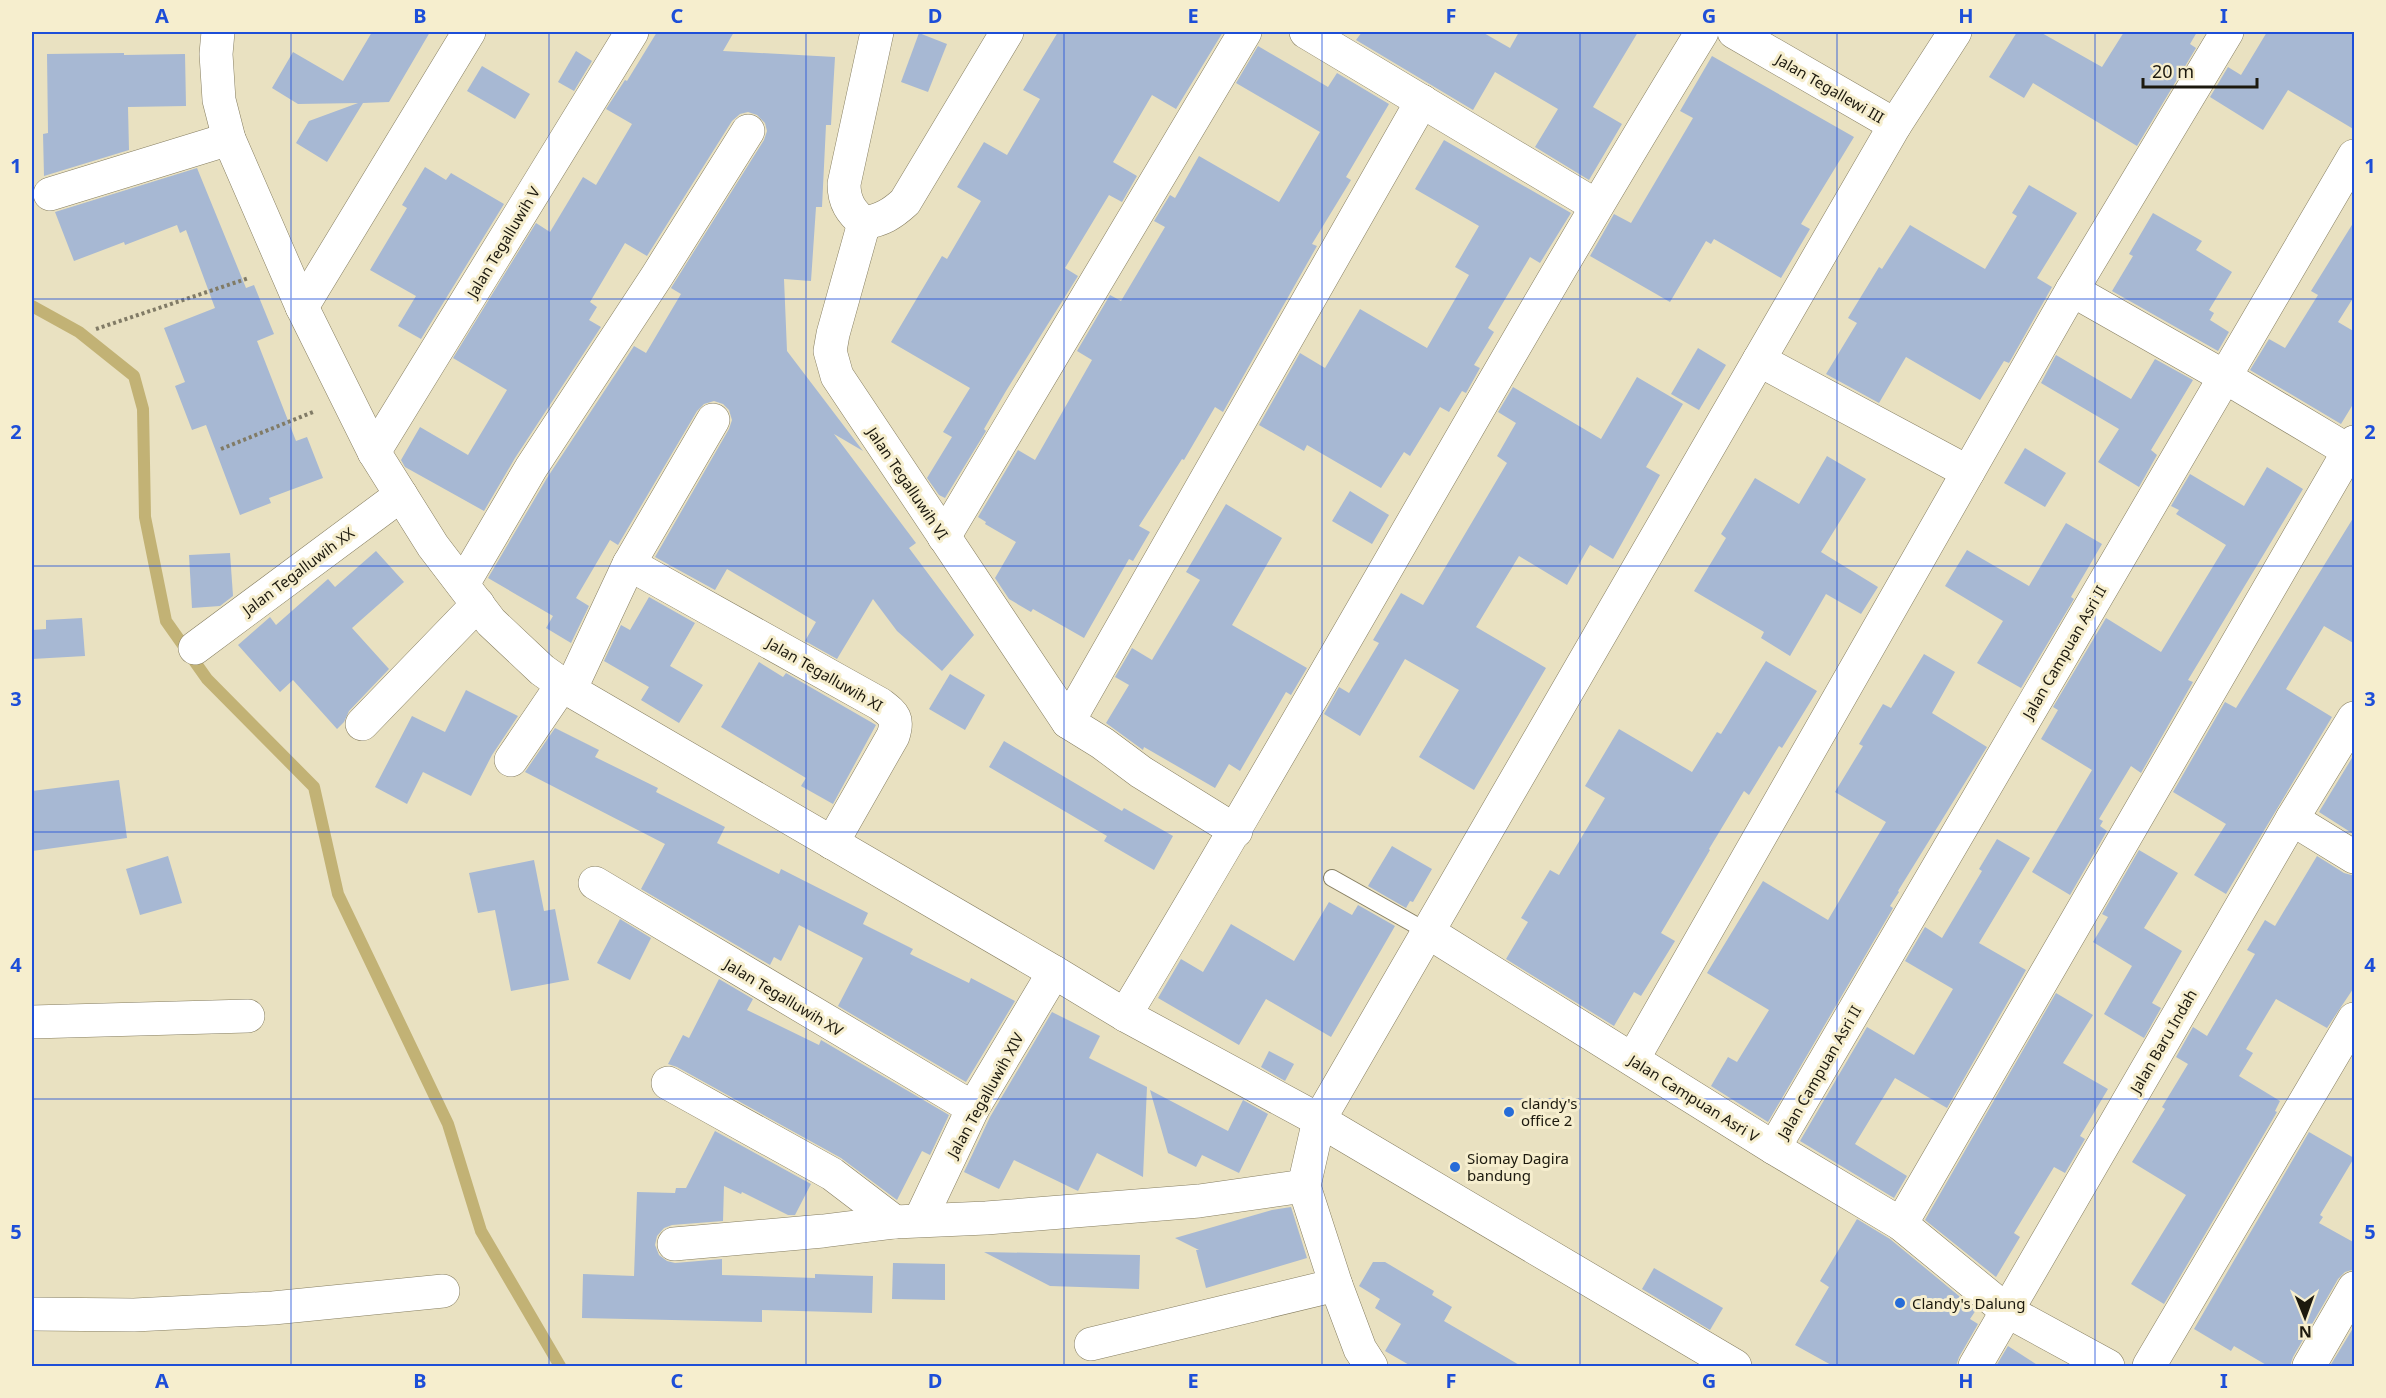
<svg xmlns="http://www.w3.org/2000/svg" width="2386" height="1398" font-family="'Noto Sans',sans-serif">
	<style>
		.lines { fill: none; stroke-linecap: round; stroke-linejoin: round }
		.stream { stroke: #c2b275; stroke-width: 12 }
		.building { fill: #a7b8d3 }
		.service-casing { stroke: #867e61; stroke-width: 18 }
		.minor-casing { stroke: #867e61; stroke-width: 34 }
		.tertiary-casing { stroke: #867e61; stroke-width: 34 }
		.path { stroke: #817b66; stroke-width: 4; stroke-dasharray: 3 3; stroke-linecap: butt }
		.service { stroke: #fff; stroke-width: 16 }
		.minor { stroke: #fff; stroke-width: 33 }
		.tertiary { stroke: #fff; stroke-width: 33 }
		.grid { fill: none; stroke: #1d4ed8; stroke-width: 1.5; stroke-opacity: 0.55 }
		.poi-dot { fill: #266cd8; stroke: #f6eece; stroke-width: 2 }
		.labels { text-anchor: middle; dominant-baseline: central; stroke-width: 6; stroke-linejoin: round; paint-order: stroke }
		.street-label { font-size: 15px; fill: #1c190e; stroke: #f6eece }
		.poi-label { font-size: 15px; fill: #1c190e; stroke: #f6eece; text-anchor: start }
		.neatline { fill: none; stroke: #1d4ed8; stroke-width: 2 }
		.grid-label { font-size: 20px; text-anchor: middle; font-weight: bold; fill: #1d4ed8 }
	</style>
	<rect width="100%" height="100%" fill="#e9e1c1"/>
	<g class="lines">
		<polyline class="stream" points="32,306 79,332 134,376 143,409 145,517 166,621 207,679 314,787 338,894 448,1124 481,1231 560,1366"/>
	</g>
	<g class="building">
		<polygon points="372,32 430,32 389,102 363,103 327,162 296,143 309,121 358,103 298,104 272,88 293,52 343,81"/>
		<polygon points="657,32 734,32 723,51 835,57 831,125 826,125 822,207 816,207 811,281 784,279 787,351 863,451 834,434 916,543 909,548 974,635 942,671 897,631 873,599 837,659 805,641 816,622 727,569 715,590 655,557 729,429 732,420 729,410 723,404 714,401 704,404 697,411 618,545 610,540 576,598 589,606 571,643 546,628 553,616 488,578 547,478 634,346 646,353 681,294 671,288 764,140 767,131 765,123 757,115 748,112 740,114 732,121 647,256 625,243 590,302 597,307 589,320 601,327 515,458 484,511 405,467 401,460 420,427 468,455 507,390 453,358 536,223 550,232 583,177 596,185 632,124 606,109 625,80 627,81"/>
		<polygon points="1058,32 1223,32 1176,109 1152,95 1113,162 1137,176 1122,202 1109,195 1065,268 1078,276 1006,391 984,429 986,431 945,498 939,495 927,478 952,437 943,432 970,388 891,342 942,256 947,259 981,201 957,187 984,142 1007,155 1040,99 1023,90"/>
		<polygon points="1362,32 1482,32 1510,48 1519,32 1638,32 1593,107 1622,124 1589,180 1535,147 1558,109 1495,72 1473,110 1356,40"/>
		<polygon points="2017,32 2040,32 2102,67 2124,32 2197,32 2190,44 2196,48 2137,146 2033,83 2024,98 1989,77"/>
		<polygon points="2267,32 2355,32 2355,130 2288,90 2263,130 2210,97 2228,67 2241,75"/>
		<polygon points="919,33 947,44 928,92 901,82"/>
		<polygon points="1258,46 1328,87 1337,73 1389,104 1346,177 1351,180 1312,244 1317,246 1223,412 1215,407 1184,460 1182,459 1139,526 1150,532 1133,561 1129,559 1084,638 1033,609 1031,612 1009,599 995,578 1016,542 985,524 986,522 978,517 1018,450 1035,460 1092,360 1077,351 1110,295 1121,301 1165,227 1154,221 1170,195 1175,198 1199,156 1279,202 1320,132 1236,83"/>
		<polygon points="576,51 592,61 574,91 558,82"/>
		<polygon points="124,53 124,55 185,54 186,106 128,107 129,150 44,176 43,134 48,133 47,54"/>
		<polygon points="1712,56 1854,137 1801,224 1810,229 1781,278 1714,239 1711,244 1706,241 1670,302 1590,256 1614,214 1631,223 1693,118 1680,111"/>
		<polygon points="482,66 530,94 515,119 467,91"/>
		<polygon points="1444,140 1571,213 1540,263 1530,257 1488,328 1494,332 1474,365 1480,368 1466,393 1462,391 1449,412 1440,407 1410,456 1404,452 1381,488 1307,445 1304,451 1259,425 1300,353 1325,368 1360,309 1427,348 1469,275 1455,267 1479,226 1415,189"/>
		<polygon points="425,167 446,180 451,173 504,204 421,339 398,326 416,296 370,270 407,208 402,205"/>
		<polygon points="197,168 246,288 254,285 274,334 257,341 296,441 307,437 323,478 269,498 271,503 240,515 206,425 192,430 175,386 185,382 164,328 215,308 186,230 180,233 177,225 125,245 124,242 74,261 55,212"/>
		<polygon points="2029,185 2077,213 2037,278 2052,287 2009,363 2004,361 1980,400 1906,357 1879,403 1826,374 1857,323 1848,318 1879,267 1882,269 1910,225 1985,269 2017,216 2012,213"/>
		<polygon points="2153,213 2202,241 2196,250 2232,272 2209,310 2214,313 2210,320 2229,332 2218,351 2112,291 2133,256 2129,254"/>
		<polygon points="2355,220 2355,295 2338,322 2355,332 2355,401 2341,424 2250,370 2269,339 2285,348 2318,295 2311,291"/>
		<polygon points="1698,348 1726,365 1699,410 1671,394"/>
		<polygon points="2056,355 2131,399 2155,359 2193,380 2151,450 2157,455 2139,487 2098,462 2119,429 2041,383"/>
		<polygon points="1637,377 1683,404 1646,467 1660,475 1613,559 1590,545 1567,585 1519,556 1476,627 1546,668 1474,790 1419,757 1459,690 1405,659 1360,736 1324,714 1339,687 1349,693 1379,643 1373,640 1401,593 1423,605 1507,463 1497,456 1516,423 1498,412 1513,387 1601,439"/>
		<polygon points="2025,448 2066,473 2045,507 2004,483"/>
		<polygon points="1827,456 1866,479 1821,552 1878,587 1861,614 1826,594 1790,656 1761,638 1764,632 1694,591 1726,538 1721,534 1755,478 1799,504"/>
		<polygon points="2267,467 2303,489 2188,680 2193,682 2141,773 2131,766 2099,819 2103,821 2100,826 2107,831 2070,895 2032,872 2092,770 2041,739 2058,710 2053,707 2106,618 2161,652 2226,545 2176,514 2179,510 2171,506 2190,474 2244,506"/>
		<polygon points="1350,491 1389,515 1372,544 1332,521"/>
		<polygon points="1226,504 1282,538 1232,625 1307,668 1291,695 1286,692 1240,771 1229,764 1215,788 1144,747 1143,750 1106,723 1129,685 1115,677 1132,648 1152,660 1200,580 1186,572"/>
		<polygon points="2355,515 2355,644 2324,626 2286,689 2332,717 2226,894 2194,875 2226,824 2173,792 2225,702 2236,708"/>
		<polygon points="2066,523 2102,544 2071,597 2074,599 2021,688 1977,663 2003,621 1945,586 1967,550 2029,586"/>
		<polygon points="376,551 404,582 352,628 389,669 349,711 344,722 337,729 293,680 280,692 238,645 270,617 276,625 328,579 335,587"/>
		<polygon points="230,553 233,596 220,606 192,608 189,555"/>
		<polygon points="649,597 695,623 670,666 703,685 679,723 641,700 649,687 604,661 621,625 630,630"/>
		<polygon points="82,618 85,656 32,659 32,630 46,629 46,620"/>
		<polygon points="1924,654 1955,672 1932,713 1987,747 1898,891 1899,892 1890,906 1893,908 1768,1122 1711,1086 1728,1057 1737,1062 1769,1010 1707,973 1763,881 1828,920 1886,822 1835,792 1863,746 1859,744 1883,704 1891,708"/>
		<polygon points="1766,661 1817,691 1782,748 1779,746 1749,795 1744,791 1709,849 1710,850 1661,933 1675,941 1641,996 1634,992 1614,1026 1506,959 1528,922 1521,918 1550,870 1559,875 1605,798 1585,786 1619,729 1692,772 1717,732 1721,734"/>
		<polygon points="759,662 783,677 786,673 876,725 833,804 801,786 806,778 721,727"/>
		<polygon points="950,674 985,695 965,730 929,709"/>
		<polygon points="466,690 518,716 492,755 471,796 423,772 407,804 375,787 412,716 445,732"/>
		<polygon points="555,728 599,750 595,757 658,788 656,792 725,827 717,843 779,874 781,869 868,913 863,924 913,949 910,954 969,983 971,978 1015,1001 966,1082 838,1006 863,958 799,925 781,961 774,957 770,965 641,889 665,844 525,772"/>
		<polygon points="1004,741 1122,811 1124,808 1173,836 1154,870 1104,841 1107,836 989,767"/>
		<polygon points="2355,753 2355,835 2319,812"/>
		<polygon points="119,780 127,838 32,851 32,791"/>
		<polygon points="1997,839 2030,858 1979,943 2026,970 1947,1108 1895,1078 1855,1144 1907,1176 1894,1198 1800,1141 1867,1027 1914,1055 1953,989 1905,961 1925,927 1942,938 1982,871 1979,869"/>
		<polygon points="1392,846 1432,869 1413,902 1410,901 1406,908 1368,886"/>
		<polygon points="2139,850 2178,873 2144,928 2182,951 2152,1003 2161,1008 2144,1038 2104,1014 2132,966 2093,942 2108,917 2102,914"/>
		<polygon points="168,856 182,903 140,915 126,869"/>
		<polygon points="2317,856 2344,873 2355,876 2355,986 2327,1028 2276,999 2246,1049 2253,1053 2239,1076 2280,1101 2275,1111 2277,1112 2164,1304 2131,1284 2186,1195 2132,1162 2165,1109 2162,1107 2188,1064 2176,1057 2193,1027 2207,1036 2255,954 2247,950 2265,920 2275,926"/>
		<polygon points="534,860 544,911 555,909 569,980 511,991 495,910 478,913 469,873"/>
		<polygon points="1329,902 1352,915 1358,905 1395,926 1331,1037 1266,999 1239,1045 1158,998 1181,959 1203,972 1231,924 1294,961"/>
		<polygon points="620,919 651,938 630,980 597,963"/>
		<polygon points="719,979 753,999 747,1010 819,1045 821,1040 949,1115 930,1155 922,1151 897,1200 841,1158 677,1067 668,1064 683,1035 689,1038"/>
		<polygon points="2056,993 2093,1015 2063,1063 2108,1089 2080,1136 2085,1139 2065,1173 2054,1167 2014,1233 2020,1237 1996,1277 1925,1220"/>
		<polygon points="1052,1012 1100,1036 1089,1058 1147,1087 1143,1177 1097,1153 1078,1191 1014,1160 999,1189 964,1172 990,1117"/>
		<polygon points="1269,1051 1294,1064 1285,1081 1261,1067"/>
		<polygon points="1150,1090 1228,1131 1243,1100 1268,1114 1239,1173 1202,1155 1196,1167 1168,1153"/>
		<polygon points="715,1131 811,1184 795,1215 788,1215 742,1192 741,1194 724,1186 723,1221 672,1225 664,1228 657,1236 655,1245 659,1255 667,1261 675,1263 722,1259 722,1275 815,1278 815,1274 873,1276 872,1313 762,1310 762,1322 582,1318 583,1274 634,1276 637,1192 675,1193 676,1188 686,1188"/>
		<polygon points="2309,1132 2354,1158 2320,1215 2323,1217 2319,1223 2355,1243 2355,1269 2345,1272 2338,1279 2293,1357 2290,1366 2268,1366 2234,1346 2231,1351 2194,1329"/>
		<polygon points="1291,1207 1307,1258 1206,1288 1196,1250 1199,1250 1175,1238 1272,1210"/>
		<polygon points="1857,1219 1890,1239 1976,1310 1970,1319 1978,1324 1959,1357 1956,1366 1833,1366 1795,1345 1829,1287 1820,1281"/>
		<polygon points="984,1252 1140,1255 1139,1289 1050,1286"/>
		<polygon points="1373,1262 1385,1262 1434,1291 1432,1295 1452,1307 1444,1321 1521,1366 1411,1366 1385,1351 1401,1324 1375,1308 1380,1299 1359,1286"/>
		<polygon points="893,1263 945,1264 945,1300 892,1299"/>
		<polygon points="1654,1268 1723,1308 1710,1330 1642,1289"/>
		<polygon points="2355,1325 2355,1366 2330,1366"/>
		<polygon points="2008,1346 2039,1366 1996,1366"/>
	</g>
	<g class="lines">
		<g class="service-casing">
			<polyline id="service" points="1332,878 1428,932"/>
		</g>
		<g class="minor-casing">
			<g id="minor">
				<polyline points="1306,32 1595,205"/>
				<polyline points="1734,32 1895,125"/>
				<polyline points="50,194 229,139"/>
				<polyline points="864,223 833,334 830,351 837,376 1068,722 1102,743 1141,772 1236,831"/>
				<path d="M864,223c18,-3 28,-9 41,-21l102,-170"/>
				<path d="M864,223c-13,-11 -20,-21 -20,-39l33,-152"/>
				<polyline points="2072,290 2225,377 2354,454"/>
				<polyline points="302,307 469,32"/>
				<polyline points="1759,360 1968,472"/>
				<polyline points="374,452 632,32"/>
				<polyline points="944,537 1245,32"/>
				<path d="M629,564l251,140c14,11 19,14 13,32l-61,107"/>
				<polyline points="463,584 531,468 657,276 748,131"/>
				<polyline points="195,648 401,495"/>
				<polyline points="570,690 629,564 713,420"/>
				<polyline points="1068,722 1422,101"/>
				<polyline points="362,724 478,604"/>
				<polyline points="511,760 562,685"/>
				<polyline points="2292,819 2354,857"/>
				<polyline points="595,883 973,1108"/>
				<polyline points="1428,932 1774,1148 1901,1224 2007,1311 2108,1366"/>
				<path d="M1125,1015c196,-325 378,-659 577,-983"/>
				<polyline points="32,1022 248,1016"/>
				<polyline points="1633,1059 2072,290 2227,32"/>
				<polyline points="668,1083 832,1174 895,1222"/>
				<polyline points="1319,1120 1304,1186 1336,1285 1360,1349 1371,1366"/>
				<polyline points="1774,1148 2354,156"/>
				<polyline points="920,1220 973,1108 1054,972"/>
				<polyline points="1901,1224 2354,442"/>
				<polyline points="674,1244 823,1231 895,1222 986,1218 1199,1201 1304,1186"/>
				<polyline points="32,1314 134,1315 273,1308 443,1291"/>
				<polyline points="1091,1344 1336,1285"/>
				<polyline points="1975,1366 2292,819 2354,718"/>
				<polyline points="2149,1366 2354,1019"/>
				<polyline points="2309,1366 2354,1288"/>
			</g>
		</g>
		<g class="tertiary-casing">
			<g id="tertiary">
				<polyline points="218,32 216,54 219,100 229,139 302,307 374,452 433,546 491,622 542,670 570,690 1054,972 1125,1015 1319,1120 1735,1366"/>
				<polyline points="1319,1120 1895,125 1955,32"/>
			</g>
		</g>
		<g class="path">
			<polyline points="96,329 249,278"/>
			<polyline points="221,449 313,412"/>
		</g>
		<use href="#service" class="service"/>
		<use href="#minor" class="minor"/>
		<use href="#tertiary" class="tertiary"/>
	</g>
	<path class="grid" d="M291,32v1334M549,32v1334M806,32v1334M1064,32v1334M1322,32v1334M1580,32v1334M1837,32v1334M2095,32v1334M32,299h2322M32,566h2322M32,832h2322M32,1099h2322"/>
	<g class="poi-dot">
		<circle cx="1509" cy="1112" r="6"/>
		<circle cx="1455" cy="1167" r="6"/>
		<circle cx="1900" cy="1303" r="6"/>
	</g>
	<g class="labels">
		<g class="street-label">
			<text transform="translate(1830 88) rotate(30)">Jalan Tegallewi III</text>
			<text transform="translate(503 242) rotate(-59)">Jalan Tegalluwih V</text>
			<text transform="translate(908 483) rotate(56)">Jalan Tegalluwih VI</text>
			<text transform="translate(298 571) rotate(-37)">Jalan Tegalluwih XX</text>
			<text transform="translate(2064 652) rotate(-60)">Jalan Campuan Asri II</text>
			<text transform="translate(825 674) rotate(30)">Jalan Tegalluwih XI</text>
			<text transform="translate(784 997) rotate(31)">Jalan Tegalluwih XV</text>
			<text transform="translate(2163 1041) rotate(-60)">Jalan Baru Indah</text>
			<text transform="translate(1819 1072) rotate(-60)">Jalan Campuan Asri II</text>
			<text transform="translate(985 1095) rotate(-61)">Jalan Tegalluwih XIV</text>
			<text transform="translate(1694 1098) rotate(32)">Jalan Campuan Asri V</text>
		</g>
		<g class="poi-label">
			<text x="1521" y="1103">clandy's<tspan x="1521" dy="17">office 2</tspan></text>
			<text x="1467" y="1158">Siomay Dagira<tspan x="1467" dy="17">bandung</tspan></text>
			<text x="1912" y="1303">Clandy's Dalung</text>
		</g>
	</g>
	<rect width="2386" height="1398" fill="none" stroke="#f6eece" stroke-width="66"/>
	<g transform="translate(2305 1317) rotate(179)" stroke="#f6eece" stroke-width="4.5" paint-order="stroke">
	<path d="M0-4.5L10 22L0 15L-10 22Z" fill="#1c190e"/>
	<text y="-9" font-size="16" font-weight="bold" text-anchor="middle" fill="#1c190e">N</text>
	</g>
	<path d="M2143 78v9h114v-9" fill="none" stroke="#1c190e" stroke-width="3"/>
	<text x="2152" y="78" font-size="18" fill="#1c190e" stroke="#f6eece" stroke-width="4.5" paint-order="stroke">20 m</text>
	<rect x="33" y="33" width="2320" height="1332" class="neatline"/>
	<g class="grid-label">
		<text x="162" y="23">A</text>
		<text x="420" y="23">B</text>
		<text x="677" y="23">C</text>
		<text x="935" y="23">D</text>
		<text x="1193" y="23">E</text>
		<text x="1451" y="23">F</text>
		<text x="1709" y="23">G</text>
		<text x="1966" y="23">H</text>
		<text x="2224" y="23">I</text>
		<text x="16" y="173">1</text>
		<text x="2370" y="173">1</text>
		<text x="16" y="439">2</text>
		<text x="2370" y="439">2</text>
		<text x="16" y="706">3</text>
		<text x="2370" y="706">3</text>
		<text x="16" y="972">4</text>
		<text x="2370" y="972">4</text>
		<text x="16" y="1239">5</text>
		<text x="2370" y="1239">5</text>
		<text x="162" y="1388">A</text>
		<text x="420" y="1388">B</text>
		<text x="677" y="1388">C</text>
		<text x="935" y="1388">D</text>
		<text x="1193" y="1388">E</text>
		<text x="1451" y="1388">F</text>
		<text x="1709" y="1388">G</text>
		<text x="1966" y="1388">H</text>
		<text x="2224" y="1388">I</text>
	</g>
</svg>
